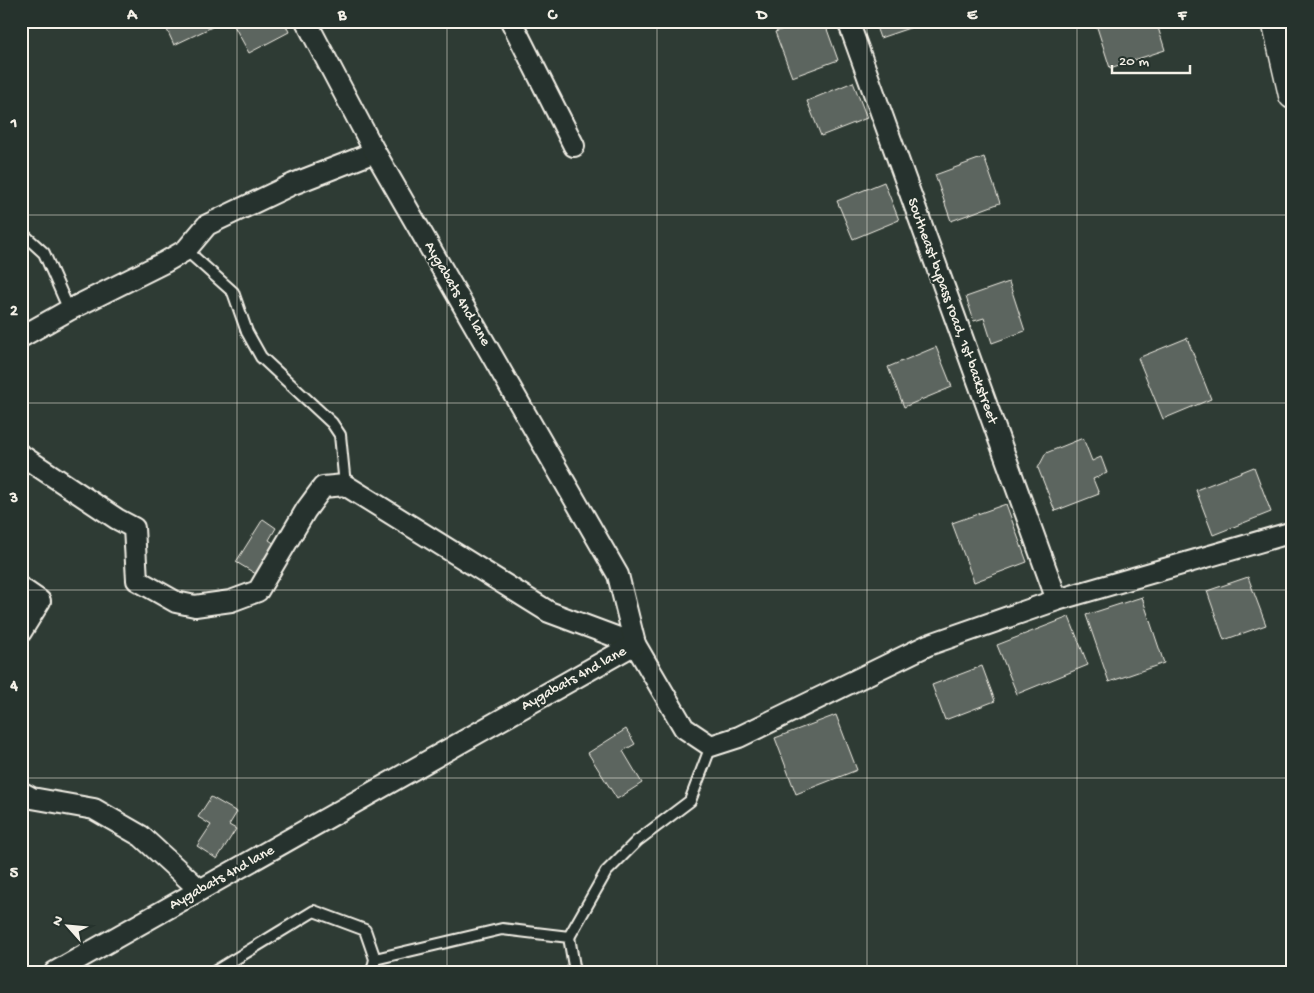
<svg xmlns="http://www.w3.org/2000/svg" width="1314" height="993" font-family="'Gochi Hand',sans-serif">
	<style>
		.building { fill: #5c655e; stroke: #f4f1e8 }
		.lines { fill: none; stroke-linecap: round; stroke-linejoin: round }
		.lane-casing { stroke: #f4f1e8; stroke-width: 14 }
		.street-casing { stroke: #f4f1e8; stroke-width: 24 }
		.secondary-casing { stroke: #f4f1e8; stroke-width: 31 }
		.lane { stroke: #26332d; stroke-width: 10 }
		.street { stroke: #26332d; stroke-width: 20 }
		.secondary { stroke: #26332d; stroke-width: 28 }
		.grid { fill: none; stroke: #f4f1e8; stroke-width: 1; stroke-opacity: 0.55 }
		.labels { text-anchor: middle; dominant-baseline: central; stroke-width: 4.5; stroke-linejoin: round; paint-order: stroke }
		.street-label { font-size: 15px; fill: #f4f1e8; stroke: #26332d }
		.neatline { fill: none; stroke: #f4f1e8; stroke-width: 2 }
		.grid-label { font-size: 16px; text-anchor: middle; font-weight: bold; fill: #f4f1e8 }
	</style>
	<rect width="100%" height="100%" fill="#2e3b34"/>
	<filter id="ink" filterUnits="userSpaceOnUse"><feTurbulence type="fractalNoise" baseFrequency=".02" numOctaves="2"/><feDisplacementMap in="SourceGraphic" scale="10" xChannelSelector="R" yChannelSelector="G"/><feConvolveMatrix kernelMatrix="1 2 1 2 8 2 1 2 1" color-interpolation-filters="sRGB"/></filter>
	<g filter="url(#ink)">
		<g class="building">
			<polygon points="163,21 209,21 212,27 174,45"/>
			<polygon points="233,21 284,21 289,32 249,53 232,22"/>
			<polygon points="805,21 824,21 838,60 792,77 775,32"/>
			<polygon points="874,21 927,21 927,22 880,38"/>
			<polygon points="1095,21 1156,21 1165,50 1110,68"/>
			<polygon points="853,82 867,118 821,136 807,101"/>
			<polygon points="984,157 1000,203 951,221 935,175"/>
			<polygon points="884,182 899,220 853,239 837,201"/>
			<polygon points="1009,282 1025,331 992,343 984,318 974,321 966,297"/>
			<polygon points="1187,338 1211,399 1163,419 1138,358"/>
			<polygon points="936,347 952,387 904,407 888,367"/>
			<polygon points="1083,438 1092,461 1101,457 1107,473 1093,479 1099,494 1055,511 1038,468 1046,453"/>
			<polygon points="1254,467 1271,512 1213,535 1196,490"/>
			<polygon points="1006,504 1027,562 974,582 952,523"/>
			<polygon points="263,519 276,528 269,540 275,544 256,574 236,562"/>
			<polygon points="1248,577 1266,625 1224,640 1207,591"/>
			<polygon points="1142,597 1164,663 1109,682 1086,615"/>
			<polygon points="1069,617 1088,665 1017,694 997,645"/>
			<polygon points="982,666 995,701 945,720 932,685"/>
			<polygon points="836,715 857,770 796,794 775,738"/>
			<polygon points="626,729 635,744 623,751 642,783 617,799 588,753"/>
			<polygon points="211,797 237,812 229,825 236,829 217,859 197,846 211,825 198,817"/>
		</g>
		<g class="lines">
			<g class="lane-casing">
				<g id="lane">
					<polyline points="21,232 44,253 69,310"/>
					<polyline points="186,250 233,292 247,332 261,357 332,423 340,435 345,485"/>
					<polyline points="569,937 606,872 637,841 690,801 711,746"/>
					<polyline points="375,959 502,929 569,937 575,972"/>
					<polyline points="214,972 314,911 365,930 375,959 372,972"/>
				</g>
			</g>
			<g class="street-casing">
				<g id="street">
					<polyline points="511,21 574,146"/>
					<polyline points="848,21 1057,600"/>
					<polyline points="21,337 69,310 165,262 186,250 207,225 293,184 375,152"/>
					<polyline points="21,455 117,519 134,528 137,580 176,602 195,606 231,601 258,591 306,510 323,487 345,485 549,612 635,644 684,728 711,746 739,737 928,645 1057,600 1293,532"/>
					<polyline points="21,588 40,601 21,632"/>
					<polyline points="21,792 32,798 94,809 141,836 200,890"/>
					<polyline points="55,972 635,644 618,575 375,152 306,21"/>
				</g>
			</g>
			<g class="secondary-casing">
				<polyline id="secondary" points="1276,21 1293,95"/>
			</g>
			<use href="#lane" class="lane"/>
			<use href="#street" class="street"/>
			<use href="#secondary" class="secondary"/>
		</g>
	</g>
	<path class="grid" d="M237,21v951M447,21v951M657,21v951M867,21v951M1077,21v951M21,215h1272M21,403h1272M21,590h1272M21,778h1272"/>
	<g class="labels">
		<g class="street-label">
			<text transform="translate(457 294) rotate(60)">Aygabats 4nd lane</text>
			<text transform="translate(952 311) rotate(70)">Southeast bypass road, 1st backstreet</text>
			<text transform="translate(574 679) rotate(-29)">Aygabats 4nd lane</text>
			<text transform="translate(222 878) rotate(-29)">Aygabats 4nd lane</text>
		</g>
	</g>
	<rect width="1314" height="993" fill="none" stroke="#26332d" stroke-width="55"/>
	<g transform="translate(68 926) rotate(297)" stroke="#26332d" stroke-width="4" paint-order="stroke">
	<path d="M0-4L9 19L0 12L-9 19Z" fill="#f4f1e8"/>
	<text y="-8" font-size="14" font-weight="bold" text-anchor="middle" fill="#f4f1e8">N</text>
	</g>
	<path d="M1112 65v8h78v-8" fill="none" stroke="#f4f1e8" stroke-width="2.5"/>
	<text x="1119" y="65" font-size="15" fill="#f4f1e8" stroke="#26332d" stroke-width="4" paint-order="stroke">20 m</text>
	<rect x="28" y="28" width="1258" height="938" class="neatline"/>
	<g class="grid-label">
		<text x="132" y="19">A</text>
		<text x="342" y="19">B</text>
		<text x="552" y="19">C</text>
		<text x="762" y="19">D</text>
		<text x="972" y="19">E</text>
		<text x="1182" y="19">F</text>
		<text x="14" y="127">1</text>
		<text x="14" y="315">2</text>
		<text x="14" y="502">3</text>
		<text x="14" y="690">4</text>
		<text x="14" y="877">5</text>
	</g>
</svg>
